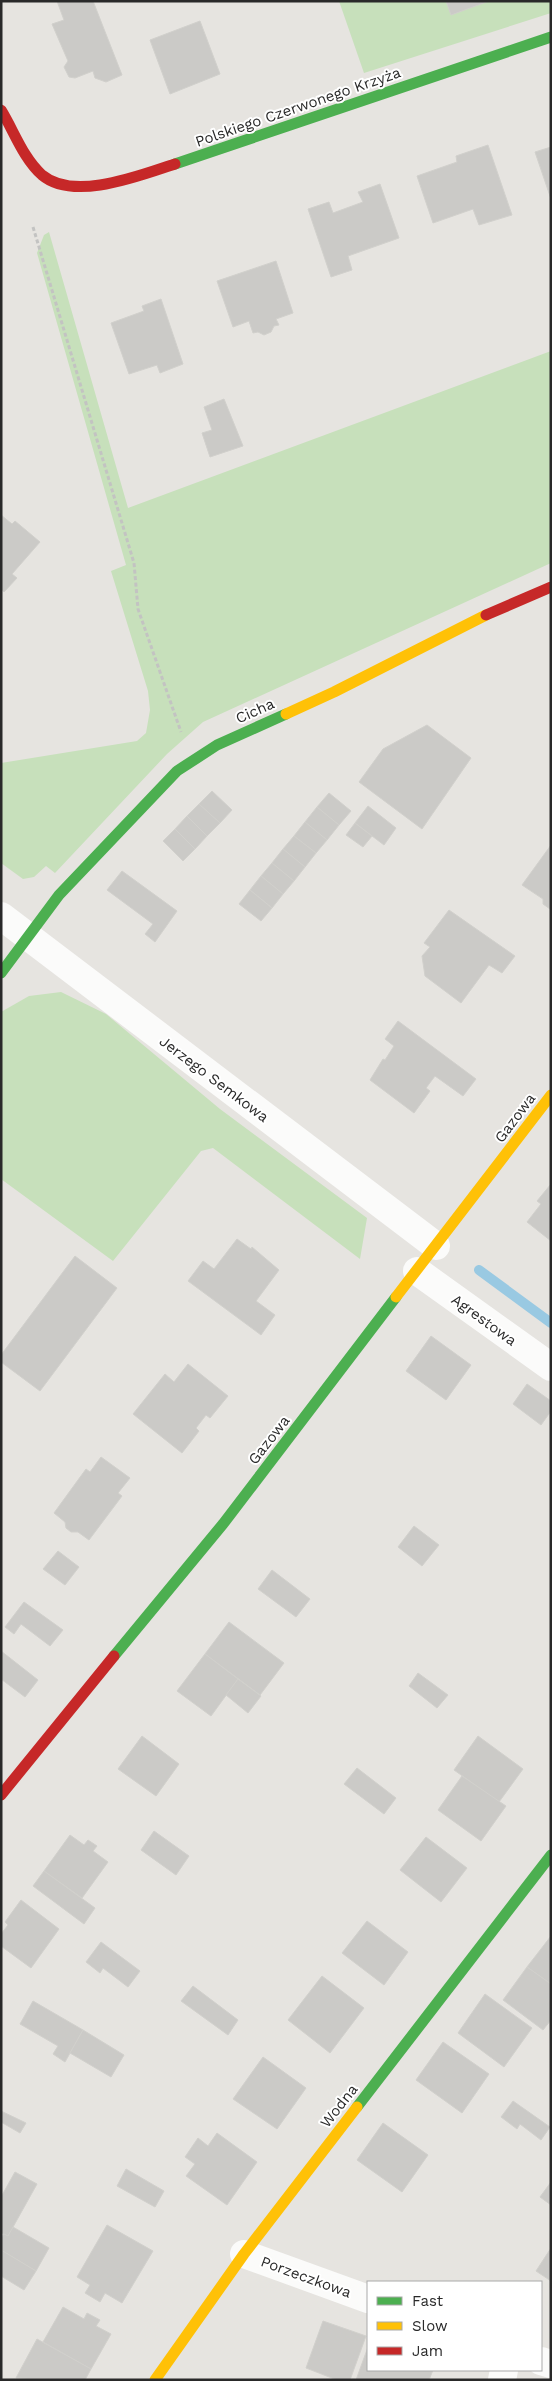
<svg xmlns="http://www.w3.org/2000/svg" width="552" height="2381" font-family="'Work Sans',sans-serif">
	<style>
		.green { fill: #c7e0bb }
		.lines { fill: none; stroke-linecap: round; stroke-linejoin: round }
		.stream { stroke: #99c9e2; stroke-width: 10 }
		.building { fill: #cbcac7; stroke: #d1d0cc }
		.path { stroke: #c3c3c2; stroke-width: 3; stroke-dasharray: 4 2.5; stroke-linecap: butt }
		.street { stroke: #fbfbfa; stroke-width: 28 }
		.fast { stroke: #4caf50; stroke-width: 11 }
		.slow { stroke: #ffc107; stroke-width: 11 }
		.jam { stroke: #c62828; stroke-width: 11 }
		.labels { text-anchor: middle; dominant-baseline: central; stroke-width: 4; stroke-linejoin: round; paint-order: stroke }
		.street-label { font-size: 15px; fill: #292929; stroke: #fff }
	</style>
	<rect width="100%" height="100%" fill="#e6e4e0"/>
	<g class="green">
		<polygon points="339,1 551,1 551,13 364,73"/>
		<polygon points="49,232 128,508 551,351 551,563 203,722 167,754 55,873 46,866 34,877 23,879 1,863 1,763 137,741 146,733 150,710 148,691 111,571 126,565 37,253 44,235"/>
		<polygon points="61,992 106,1014 220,1109 367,1218 360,1259 213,1148 201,1151 113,1261 1,1179 1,1012 29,996"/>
	</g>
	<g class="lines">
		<polyline class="stream" points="479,1270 551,1323"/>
	</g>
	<g class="building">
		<polygon points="57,1 93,1 122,75 106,82 95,78 93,71 75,78 69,77 64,67 68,61 52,24 64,20"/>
		<polygon points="446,1 489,1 451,15"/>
		<polygon points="200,21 220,74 170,94 150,40"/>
		<polygon points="488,145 512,215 479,225 473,209 433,223 417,176 457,162 456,156"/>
		<polygon points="551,147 551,199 535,152"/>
		<polygon points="380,184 399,238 348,256 352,270 331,277 308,209 329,202 333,213 363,202 358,192"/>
		<polygon points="276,261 293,313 276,319 279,325 274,326 271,332 264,335 258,332 253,333 249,321 233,327 217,281"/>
		<polygon points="161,299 183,364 160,373 157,365 129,374 111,323 144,311 142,306"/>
		<polygon points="224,399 243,446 210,457 202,433 212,430 204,407"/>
		<polygon points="1,515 12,524 15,521 40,542 12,574 17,578 4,592 1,589"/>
		<polygon points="427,725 471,758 422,829 359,782 383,749"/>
		<polygon points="212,791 232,810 220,823 199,804"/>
		<polygon points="329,793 351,811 339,825 317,807"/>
		<polygon points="199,804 220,823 207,836 187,816"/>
		<polygon points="368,806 396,828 384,845 355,823"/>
		<polygon points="317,807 339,825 327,840 305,822"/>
		<polygon points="187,816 207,836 195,849 175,829"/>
		<polygon points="305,822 327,840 316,853 294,836"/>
		<polygon points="355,823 372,836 363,847 346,835"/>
		<polygon points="175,829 195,849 183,861 163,841"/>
		<polygon points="294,836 316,853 305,867 283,849"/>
		<polygon points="551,845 551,909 550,909 543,904 543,899 522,885"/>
		<polygon points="283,849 305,867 294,881 272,863"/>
		<polygon points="272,863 294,881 283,894 261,876"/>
		<polygon points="122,871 177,911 155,942 145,934 153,924 107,890"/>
		<polygon points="261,876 283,894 272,908 250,890"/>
		<polygon points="250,890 272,908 261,921 239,904"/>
		<polygon points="449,910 515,956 502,973 489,965 461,1003 425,976 422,956 430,947 424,943"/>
		<polygon points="398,1021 476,1079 463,1096 435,1076 426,1088 430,1091 414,1113 370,1080 383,1059 385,1060 394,1046 385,1039"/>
		<polygon points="551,1184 551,1241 527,1222 541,1204 537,1201"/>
		<polygon points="237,1239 251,1249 252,1247 279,1270 256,1301 275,1315 261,1335 188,1281 203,1261 214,1269"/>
		<polygon points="75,1256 117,1288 40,1391 1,1362 1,1355"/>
		<polygon points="431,1336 471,1365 446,1400 406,1371"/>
		<polygon points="188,1364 228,1396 210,1418 206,1415 196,1428 199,1431 182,1453 133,1414 165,1374 174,1382"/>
		<polygon points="527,1384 551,1401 551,1411 541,1425 513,1404"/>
		<polygon points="101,1457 130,1478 118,1493 122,1496 89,1540 78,1532 71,1532 66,1528 65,1522 54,1513 86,1469 90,1472"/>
		<polygon points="414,1526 439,1545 422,1566 398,1547"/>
		<polygon points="58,1551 79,1567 65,1585 43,1569"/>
		<polygon points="272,1570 310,1599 296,1617 258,1589"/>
		<polygon points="24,1602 63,1630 50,1646 21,1624 14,1634 5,1627"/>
		<polygon points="229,1622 284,1663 260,1695 205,1654"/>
		<polygon points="1,1651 38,1680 25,1697 1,1679"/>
		<polygon points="205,1654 238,1679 211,1716 177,1691"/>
		<polygon points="418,1673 448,1695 437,1708 409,1686"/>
		<polygon points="238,1679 261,1696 248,1713 226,1695"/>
		<polygon points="142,1736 179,1764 156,1796 118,1769"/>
		<polygon points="478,1736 523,1769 499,1802 454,1770"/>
		<polygon points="357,1768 396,1798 384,1814 344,1784"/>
		<polygon points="462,1776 506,1806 481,1841 438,1810"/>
		<polygon points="154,1831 189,1856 176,1875 141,1850"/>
		<polygon points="70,1835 84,1845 88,1840 97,1846 93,1851 108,1862 82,1898 44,1871"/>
		<polygon points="426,1837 467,1868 441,1902 400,1870"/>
		<polygon points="44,1871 95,1908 84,1924 33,1886"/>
		<polygon points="21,1900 59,1929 31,1968 1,1946 1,1934 8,1925 5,1922"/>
		<polygon points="367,1921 408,1952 384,1985 342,1953"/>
		<polygon points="551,1936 551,1984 527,1967"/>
		<polygon points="101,1942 140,1971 128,1987 103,1968 100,1973 86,1962"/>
		<polygon points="527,1967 551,1984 551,2020 543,2030 503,2000"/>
		<polygon points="322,1976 364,2008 330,2053 288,2020"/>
		<polygon points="193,1986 238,2020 228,2035 181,2001"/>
		<polygon points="485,1994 532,2028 504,2067 458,2033"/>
		<polygon points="33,2001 83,2030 65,2062 53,2054 58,2046 20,2024"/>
		<polygon points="83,2030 124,2055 111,2077 70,2053"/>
		<polygon points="443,2042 489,2074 462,2113 416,2080"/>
		<polygon points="263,2057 306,2088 277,2129 233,2099"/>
		<polygon points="513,2101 550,2127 541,2140 520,2124 517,2129 501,2117"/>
		<polygon points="1,2111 26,2123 20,2133 1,2122"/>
		<polygon points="383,2123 428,2155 402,2192 357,2160"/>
		<polygon points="217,2133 257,2162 227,2205 186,2176 195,2164 185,2157 198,2138 208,2146"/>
		<polygon points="126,2169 164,2191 155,2207 117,2186"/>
		<polygon points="15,2172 37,2184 8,2236 1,2233 1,2197"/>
		<polygon points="551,2182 551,2205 540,2197"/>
		<polygon points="107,2225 153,2251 122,2303 105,2293 100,2302 85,2293 90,2285 77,2277"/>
		<polygon points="13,2227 49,2248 36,2271 1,2250 1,2238 4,2234 8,2236"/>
		<polygon points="551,2248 551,2281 536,2271"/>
		<polygon points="1,2250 36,2271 24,2290 1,2276"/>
		<polygon points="63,2307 84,2319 87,2313 100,2320 96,2326 111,2334 91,2369 43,2342"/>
		<polygon points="323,2321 366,2336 350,2380 337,2380 306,2368"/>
		<polygon points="37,2339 91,2369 85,2380 16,2378"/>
		<polygon points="368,2347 368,2370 433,2370 429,2380 356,2380"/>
	</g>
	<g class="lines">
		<polyline class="path" points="33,227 134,563 138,609 181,732"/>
		<g class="street">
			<polyline points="1,916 436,1246"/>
			<polyline points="417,1271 551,1367"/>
			<polyline points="244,2254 368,2299"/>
			<polyline points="541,2361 551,2364"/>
			<polyline points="502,2380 504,2370"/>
		</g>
		<g class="fast">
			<polyline points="175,164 551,37"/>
			<polyline points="1,973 59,895 177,771 217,745 286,714"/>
			<polyline points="114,1656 223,1524 396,1297"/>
			<polyline points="357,2107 551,1855"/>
		</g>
		<g class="slow">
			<polyline points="286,714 334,692 486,615"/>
			<polyline points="396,1297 551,1095"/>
			<polyline points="155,2380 244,2254 357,2107"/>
		</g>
		<g class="jam">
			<path d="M1,110c13,21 22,48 41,65 32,27 99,0 133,-11"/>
			<polyline points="486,615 551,587"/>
			<polyline points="1,1795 114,1656"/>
		</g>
	</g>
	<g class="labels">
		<g class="street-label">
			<text transform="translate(298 107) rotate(-19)">Polskiego Czerwonego Krzyża</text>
			<text transform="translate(255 711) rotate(-24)">Cicha</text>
			<text transform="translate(214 1079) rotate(37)">Jerzego Semkowa</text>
			<text transform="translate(515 1118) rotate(-53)">Gazowa</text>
			<text transform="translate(484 1320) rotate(36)">Agrestowa</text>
			<text transform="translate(269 1440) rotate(-52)">Gazowa</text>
			<text transform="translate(339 2106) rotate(-52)">Wodna</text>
			<text transform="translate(306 2277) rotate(20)">Porzeczkowa</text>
		</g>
	</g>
	<rect width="552" height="2381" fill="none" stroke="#292929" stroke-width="5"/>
	<rect x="367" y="2281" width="175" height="90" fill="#ffffff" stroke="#a9a9a9"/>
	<rect x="377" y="2297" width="25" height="8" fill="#4caf50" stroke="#a9a9a9"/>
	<text x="412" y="2306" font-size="15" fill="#292929">Fast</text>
	<rect x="377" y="2322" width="25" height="8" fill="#ffc107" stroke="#a9a9a9"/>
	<text x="412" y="2331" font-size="15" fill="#292929">Slow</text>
	<rect x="377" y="2347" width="25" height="8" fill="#c62828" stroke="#a9a9a9"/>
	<text x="412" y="2356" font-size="15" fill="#292929">Jam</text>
</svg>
